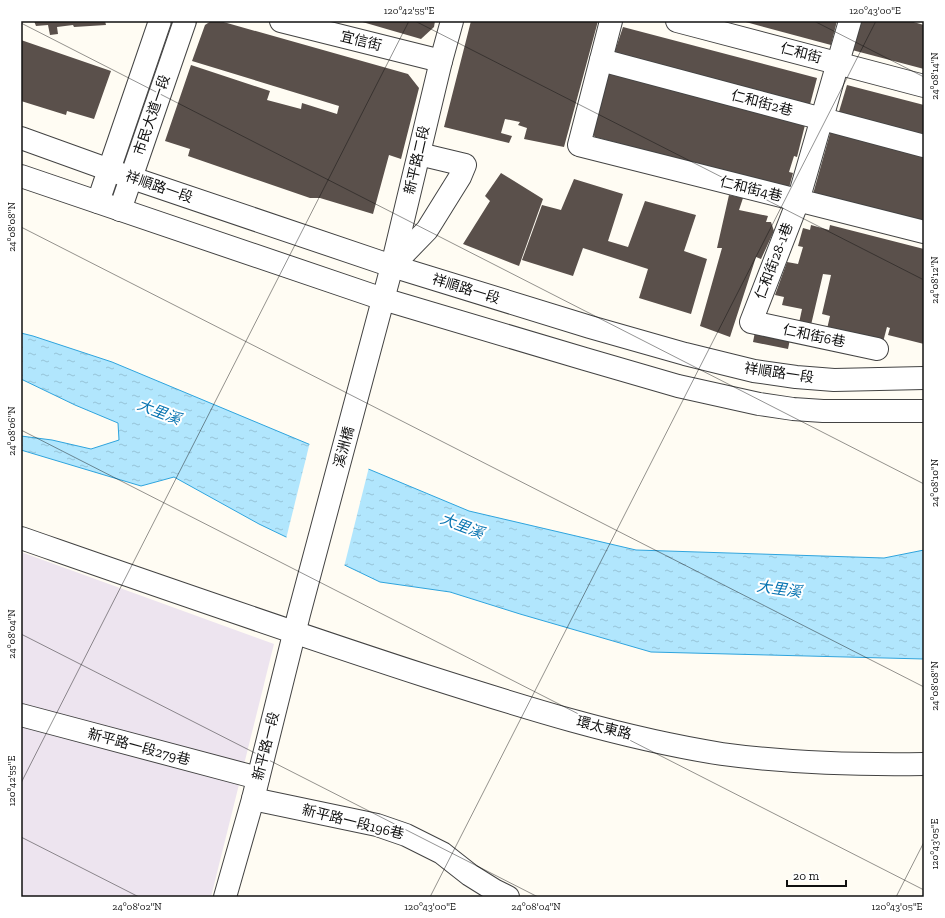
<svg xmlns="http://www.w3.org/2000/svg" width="945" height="918" font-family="'Zilla Slab','Noto Sans TC',serif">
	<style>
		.industrial { fill: #ede4ef }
		.water { fill: url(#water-ripples); stroke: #2fa4dd }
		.pier { fill: #fffcf3 }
		.building { fill: #5a504b }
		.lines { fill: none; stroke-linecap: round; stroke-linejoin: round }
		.minor-casing { stroke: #434343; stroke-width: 24 }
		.minor { stroke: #fff; stroke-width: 22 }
		.ticks { fill: none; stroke: #101010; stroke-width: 1; stroke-opacity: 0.45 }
		.labels { text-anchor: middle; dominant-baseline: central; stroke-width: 4; stroke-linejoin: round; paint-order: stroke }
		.street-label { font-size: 14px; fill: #101010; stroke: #fff }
		.water-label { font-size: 15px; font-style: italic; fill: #0975b2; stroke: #fff }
		.neatline { fill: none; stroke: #101010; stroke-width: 1.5 }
		.ticks-label { font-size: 10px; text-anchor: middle; fill: #101010 }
	</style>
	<defs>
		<pattern id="water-ripples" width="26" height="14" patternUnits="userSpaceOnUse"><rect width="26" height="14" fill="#b1e6fd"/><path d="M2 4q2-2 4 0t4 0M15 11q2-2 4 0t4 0" fill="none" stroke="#97c4d8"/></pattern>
	</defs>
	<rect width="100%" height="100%" fill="#fffcf3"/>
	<polygon class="industrial" points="21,552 274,644 211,897 21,897"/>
	<polygon class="water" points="21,333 33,336 112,362 469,511 636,550 884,558 924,550 924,659 651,652 520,614 450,592 380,582 259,524 174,477 141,486 21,450 21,436 52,440 91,449 119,440 118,423 75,405 21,379"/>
	<polygon class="pier" points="310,442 369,467 344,567 286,539"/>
	<g class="building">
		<polygon points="34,21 105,21 106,25 74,27 73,25 57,27 58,34 50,35 48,25 36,26"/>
		<polygon points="211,21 220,21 408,74 419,88 401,159 389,155 373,214 320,198 310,198 188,156 190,149 165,141 191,65 270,91 267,100 301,109 302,103 337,114 339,106 192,61 205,25"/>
		<polygon points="359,21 435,21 434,27 421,39"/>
		<polygon points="471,21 598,21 564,147 524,139 527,128 518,125 520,122 505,119 501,133 512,136 509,143 444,127"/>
		<polygon points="742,21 837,21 831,45"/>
		<polygon points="860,21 910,21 924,25 924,69 852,50"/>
		<polygon points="623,27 817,78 808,112 612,60"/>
		<polygon points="21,40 111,71 94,119 67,111 66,115 21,101"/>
		<polygon points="610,69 806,121 797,157 794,156 789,172 793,173 789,188 595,137 592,133"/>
		<polygon points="847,85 924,105 924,138 838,115"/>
		<polygon points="831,130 924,153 924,221 813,194"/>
		<polygon points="501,173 543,199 519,266 463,244 490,201 485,196"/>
		<polygon points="574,179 623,194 608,241 628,247 645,201 696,215 684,251 707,259 691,314 639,298 648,269 583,248 573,276 522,260 542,205 561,210"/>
		<polygon points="729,195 743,198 739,210 768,216 766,222 771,222 774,231 761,259 756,257 730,337 700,326 722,248 717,248"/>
		<polygon points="811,225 829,230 830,225 924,249 924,344 888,335 890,328 887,327 883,342 827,329 830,316 822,314 831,275 823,274 811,325 799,323 802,309 782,305 784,297 775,295 787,262 798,264 803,247 798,246 803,228 810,230"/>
		<polygon points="755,332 790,339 788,349 753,342"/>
	</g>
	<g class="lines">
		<g class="minor-casing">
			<g id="minor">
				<polyline points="281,21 441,61"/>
				<polyline points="611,21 579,145 924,232"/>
				<polyline points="677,21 924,86"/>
				<polyline points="850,21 798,201 751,322 877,349"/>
				<polyline points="601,60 924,146"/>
				<polyline points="21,138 132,178 392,266 590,327 685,354 754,371 796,377 834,380 924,378"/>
				<polyline points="21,176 383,299 585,359 678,386 759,404 793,409 823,411 924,411"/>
				<polyline points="98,202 160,21"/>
				<polyline points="120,210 185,21"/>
				<polyline points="392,266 427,230 460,177 465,165 419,154"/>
				<path d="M21,538c135,47 269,94 405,138 97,31 195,62 296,78 66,9 135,11 202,10"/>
				<polyline points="21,715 258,778"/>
				<polyline points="253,799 377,825 406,835 442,853 470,875 494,890 508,897"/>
				<polyline points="225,897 253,799 299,614 392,266 441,61 452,21"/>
			</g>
		</g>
		<use href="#minor" class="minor"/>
	</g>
	<path class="ticks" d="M415,21l509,259M814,21l110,56M21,23l903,461M21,227l903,460M21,430l903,460M21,634l517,263M21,783l388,-762M21,837l118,60M430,897l446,-876M896,897l28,-55"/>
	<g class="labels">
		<g class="street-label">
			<text transform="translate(361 41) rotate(14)">宜信街</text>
			<text transform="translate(801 53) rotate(15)">仁和街</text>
			<text transform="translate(762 103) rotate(15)">仁和街2巷</text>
			<text transform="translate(152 115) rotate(-71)">市民大道一段</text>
			<text transform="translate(417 160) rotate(-77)">新平路二段</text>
			<text transform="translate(159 187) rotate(19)">祥順路一段</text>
			<text transform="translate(751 189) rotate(14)">仁和街4巷</text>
			<text transform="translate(774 261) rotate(-69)">仁和街28-1巷</text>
			<text transform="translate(466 289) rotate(17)">祥順路一段</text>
			<text transform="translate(814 336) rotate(12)">仁和街6巷</text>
			<text transform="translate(779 373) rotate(8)">祥順路一段</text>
			<text transform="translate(344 447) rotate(-75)">溪洲橋</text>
			<text transform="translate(604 728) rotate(14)">環太東路</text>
			<text transform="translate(266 746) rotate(-76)">新平路一段</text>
			<text transform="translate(139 747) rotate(15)">新平路一段279巷</text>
			<text transform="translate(353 822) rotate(14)">新平路一段196巷</text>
		</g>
		<g class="water-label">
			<text transform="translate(159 412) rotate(21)">大里溪</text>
			<text transform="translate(462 526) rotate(21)">大里溪</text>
			<text transform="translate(779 589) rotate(8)">大里溪</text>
		</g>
	</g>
	<rect width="945" height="918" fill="none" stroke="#ffffff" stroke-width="44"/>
	<path d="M787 880v6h59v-6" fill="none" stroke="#101010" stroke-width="2"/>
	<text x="793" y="880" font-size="12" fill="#101010" stroke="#ffffff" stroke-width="3" paint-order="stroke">20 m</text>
	<rect x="22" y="22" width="901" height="874" class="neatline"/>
	<g class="ticks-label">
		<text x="409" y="14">120°42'55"E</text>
		<text x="875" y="14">120°43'00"E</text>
		<text transform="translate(934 76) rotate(-90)" y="4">24°08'14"N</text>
		<text transform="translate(11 227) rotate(-90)" y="4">24°08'08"N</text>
		<text transform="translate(934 280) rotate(-90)" y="4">24°08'12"N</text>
		<text transform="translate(11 431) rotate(-90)" y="4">24°08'06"N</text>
		<text transform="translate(934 483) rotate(-90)" y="4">24°08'10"N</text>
		<text transform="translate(11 634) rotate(-90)" y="4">24°08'04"N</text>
		<text transform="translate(934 686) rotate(-90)" y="4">24°08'08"N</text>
		<text transform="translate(11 781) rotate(-90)" y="4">120°42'55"E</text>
		<text transform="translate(934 844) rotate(-90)" y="4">120°43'05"E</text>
		<text x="137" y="910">24°08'02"N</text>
		<text x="430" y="910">120°43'00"E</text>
		<text x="536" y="910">24°08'04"N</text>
		<text x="897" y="910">120°43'05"E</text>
	</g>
</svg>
